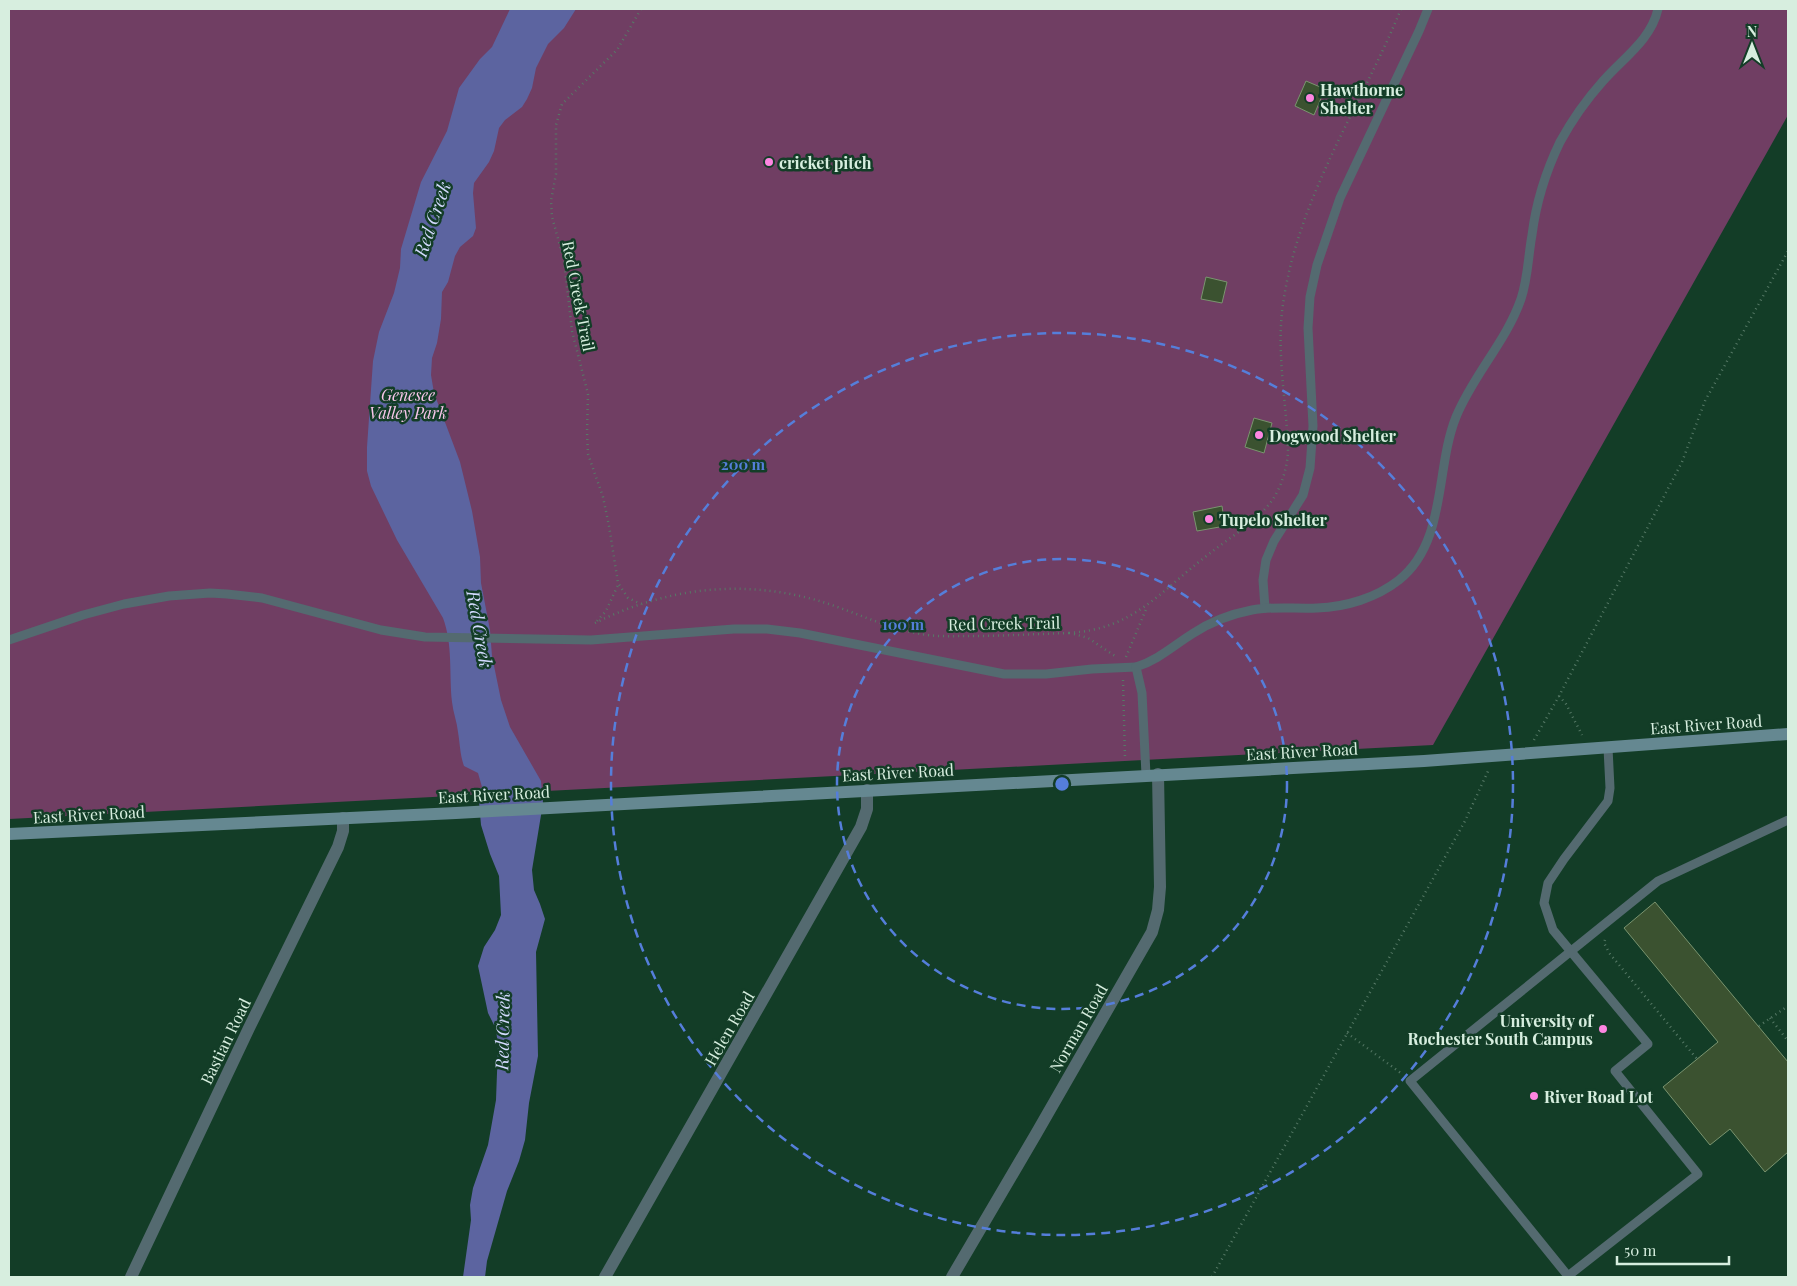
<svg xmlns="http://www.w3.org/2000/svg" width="1797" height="1286" font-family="'Playfair Display',serif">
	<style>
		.green { fill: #703e63 }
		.water { fill: #5c64a0 }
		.building { fill: #3b5230; stroke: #7a946f }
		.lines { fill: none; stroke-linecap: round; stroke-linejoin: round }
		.path { stroke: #567966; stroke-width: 2.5; stroke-dasharray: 1 4; stroke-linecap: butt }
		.lane { stroke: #546a70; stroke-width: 9 }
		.street { stroke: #546a70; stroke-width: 12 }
		.secondary { stroke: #658891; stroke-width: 12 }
		.ring { fill: none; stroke: #557eda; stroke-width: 2.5; stroke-dasharray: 9 6 }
		.poi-dot { fill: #fd86e1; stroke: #133d27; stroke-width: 2 }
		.labels { text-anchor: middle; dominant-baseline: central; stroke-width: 5; stroke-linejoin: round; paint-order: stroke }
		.poi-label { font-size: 16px; font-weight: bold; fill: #d7eedf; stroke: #133d27; text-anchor: start }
		.street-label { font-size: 16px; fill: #d7eedf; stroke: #133d27 }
		.park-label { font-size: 16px; font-style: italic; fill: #f9c6eb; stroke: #133d27 }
		.water-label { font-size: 18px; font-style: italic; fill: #d3dafe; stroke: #133d27 }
		.centre { fill: #557eda; stroke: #133d27; stroke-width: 2.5 }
		.ring-label { font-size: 15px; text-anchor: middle; font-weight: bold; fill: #557eda; stroke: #133d27; stroke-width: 5; stroke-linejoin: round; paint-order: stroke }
	</style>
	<rect width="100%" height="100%" fill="#133d27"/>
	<polygon class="green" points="9,9 1788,9 1788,115 1433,745 9,819"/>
	<path class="water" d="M510,9h66l-12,19 -16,16 -12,24 -4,20 -5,11 -5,8 -17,13 -6,8 -5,23 -5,11 -15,21 -1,10 3,35 -3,8 -13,11 -5,9 -7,26 -6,10 -1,27 -4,24 -5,15 -1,17 3,18 26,69 12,49 8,46 1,26 9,47 2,26 9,44 9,27 31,54 2,22 -11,67 2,20 6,14 5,15 -9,33 2,104 -9,47 -4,37 -6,21 -12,30 -20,70 -2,16h-22l8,-57 -1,-15 3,-17 15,-43 8,-45 2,-54 -2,-17 -8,-16 -10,-47 6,-19 11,-17 6,-15 -2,-39 -9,-22 -9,-29 -3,-35 4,-3 -4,-14 -14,-7c-4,-11 -4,-22 -6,-34 -1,-10 -5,-20 -6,-30 -3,-29 1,-57 -9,-84l-46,-78 -26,-54 -4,-15v-24l6,-86 6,-29 15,-39 6,-25 1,-19 20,-67 26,-51 12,-43 21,-29 12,-12z"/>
	<g class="building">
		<polygon points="1306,81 1325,89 1314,115 1295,106"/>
		<polygon points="1206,277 1227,282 1222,303 1201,299"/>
		<polygon points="1254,418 1272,423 1264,453 1245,447"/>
		<polygon points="1222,506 1225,526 1197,531 1193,512"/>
		<polygon points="1655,902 1788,1062 1788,1152 1765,1172 1730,1129 1710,1145 1663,1087 1718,1042 1624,928"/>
	</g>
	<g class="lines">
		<g class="path">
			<polyline points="641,9 617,50 562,104 556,125 556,174 551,201 552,217 564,260 572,331 588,394 587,432 588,454 603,497 609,526 618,583 628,598 641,604"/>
			<polyline points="597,621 606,611 618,585"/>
			<path d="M595,623c71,-35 145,-44 221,-23 35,10 69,28 105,34 16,3 33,2 49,2 33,0 66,-2 99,-3"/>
			<path d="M1069,633c66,-4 91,-42 140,-79 21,-17 48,-32 64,-55 9,-14 14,-31 15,-47 -1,-47 -11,-93 -6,-140 13,-111 78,-203 119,-303"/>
			<polyline points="1074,634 1088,638 1115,656"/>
			<polyline points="1126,657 1147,607"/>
			<polyline points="1123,680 1125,758"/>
			<polyline points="1559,696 1566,704 1582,735"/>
			<polyline points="1534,740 1559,696 1682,462 1705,401 1788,251"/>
			<polyline points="1605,940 1604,943 1610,954 1697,1059"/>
			<polyline points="1770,1018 1788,1041"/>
			<polyline points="1759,1026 1788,1006"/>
			<polyline points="1347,1033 1402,1074"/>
			<polyline points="1212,1277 1465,821 1489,769"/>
		</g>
		<g class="lane">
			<polyline points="1265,608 1263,580 1266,560 1274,541 1303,495 1310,468 1313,426 1308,328 1310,297 1317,265 1340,198 1419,31 1428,9"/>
			<polyline points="9,640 83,615 124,604 169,596 210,593 227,594 262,598 381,630 425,637 591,640 734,629 767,629 800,633 1004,674 1046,674 1092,669 1136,667"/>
			<polyline points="1608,748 1610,788 1608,801 1564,859 1548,883 1544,903 1553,930 1648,1044 1615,1071 1698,1174 1568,1276 1410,1081 1658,881 1788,820"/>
			<path d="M1146,775l-4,-82 -6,-26c22,-7 37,-21 56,-33 18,-12 39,-20 60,-24 21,-4 43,-1 65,-2 29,-1 59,-10 82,-28 48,-38 36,-111 57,-163 17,-42 50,-75 65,-118 7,-21 7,-42 11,-64 4,-32 14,-64 28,-93 12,-22 26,-42 43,-61 20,-23 48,-41 55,-72"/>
		</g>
		<g class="street">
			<polyline points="131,1277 249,1028 338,847 343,831 343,818"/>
			<polyline points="605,1277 861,827 867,809 867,790"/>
			<polyline points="952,1277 1036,1134 1152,932 1158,910 1160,887 1158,774"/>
		</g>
		<polyline class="secondary" points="9,834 456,813 1424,761 1788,734"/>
	</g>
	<g class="ring">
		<circle cx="1062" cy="784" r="225"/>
		<circle cx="1062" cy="784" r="451"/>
	</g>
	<g class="poi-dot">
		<circle cx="1310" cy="98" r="5"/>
		<circle cx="769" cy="162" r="5"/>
		<circle cx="1259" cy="435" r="5"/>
		<circle cx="1209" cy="519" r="5"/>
		<circle cx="1603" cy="1029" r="5"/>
		<circle cx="1534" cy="1096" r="5"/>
	</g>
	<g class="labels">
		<g class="poi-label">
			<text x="1320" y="89">Hawthorne<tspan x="1320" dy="18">Shelter</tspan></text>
			<text x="779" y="162">cricket pitch</text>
			<text x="1269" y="435">Dogwood Shelter</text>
			<text x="1219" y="519">Tupelo Shelter</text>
			<text x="1593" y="1020" text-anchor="end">University of<tspan x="1593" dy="18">Rochester South Campus</tspan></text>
			<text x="1544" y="1096">River Road Lot</text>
		</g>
		<g class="street-label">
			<text transform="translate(579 296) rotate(79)">Red Creek Trail</text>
			<text transform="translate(1004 623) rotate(-1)">Red Creek Trail</text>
			<text transform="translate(1706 724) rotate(-4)">East River Road</text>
			<text transform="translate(1302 751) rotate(-3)">East River Road</text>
			<text transform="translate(898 772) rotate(-3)">East River Road</text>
			<text transform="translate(494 794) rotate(-3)">East River Road</text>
			<text transform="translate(89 814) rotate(-3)">East River Road</text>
			<text transform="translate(729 1028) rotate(-60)">Helen Road</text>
			<text transform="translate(1078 1028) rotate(-60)">Norman Road</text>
			<text transform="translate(225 1041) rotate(-64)">Bastian Road</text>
		</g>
		<g class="park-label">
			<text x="408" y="394">Genesee<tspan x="408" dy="18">Valley Park</tspan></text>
		</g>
		<g class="water-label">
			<text transform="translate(432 219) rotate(-71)">Red Creek</text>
			<text transform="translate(480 629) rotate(80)">Red Creek</text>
			<text transform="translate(502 1031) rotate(-89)">Red Creek</text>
		</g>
	</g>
	<circle cx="1062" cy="784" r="8" class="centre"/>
	<g class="ring-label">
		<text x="743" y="470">200 m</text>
		<text x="903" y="630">100 m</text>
	</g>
	<rect width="1797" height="1286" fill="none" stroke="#d7eedf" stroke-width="20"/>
	<g transform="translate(1752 45)" stroke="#133d27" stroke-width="4" paint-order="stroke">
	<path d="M0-4L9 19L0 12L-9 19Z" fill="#d7eedf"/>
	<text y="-8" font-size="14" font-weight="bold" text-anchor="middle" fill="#d7eedf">N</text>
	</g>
	<path d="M1617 1256v8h112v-8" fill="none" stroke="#d7eedf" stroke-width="2.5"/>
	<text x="1624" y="1256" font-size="15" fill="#d7eedf" stroke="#133d27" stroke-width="4" paint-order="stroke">50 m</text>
</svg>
